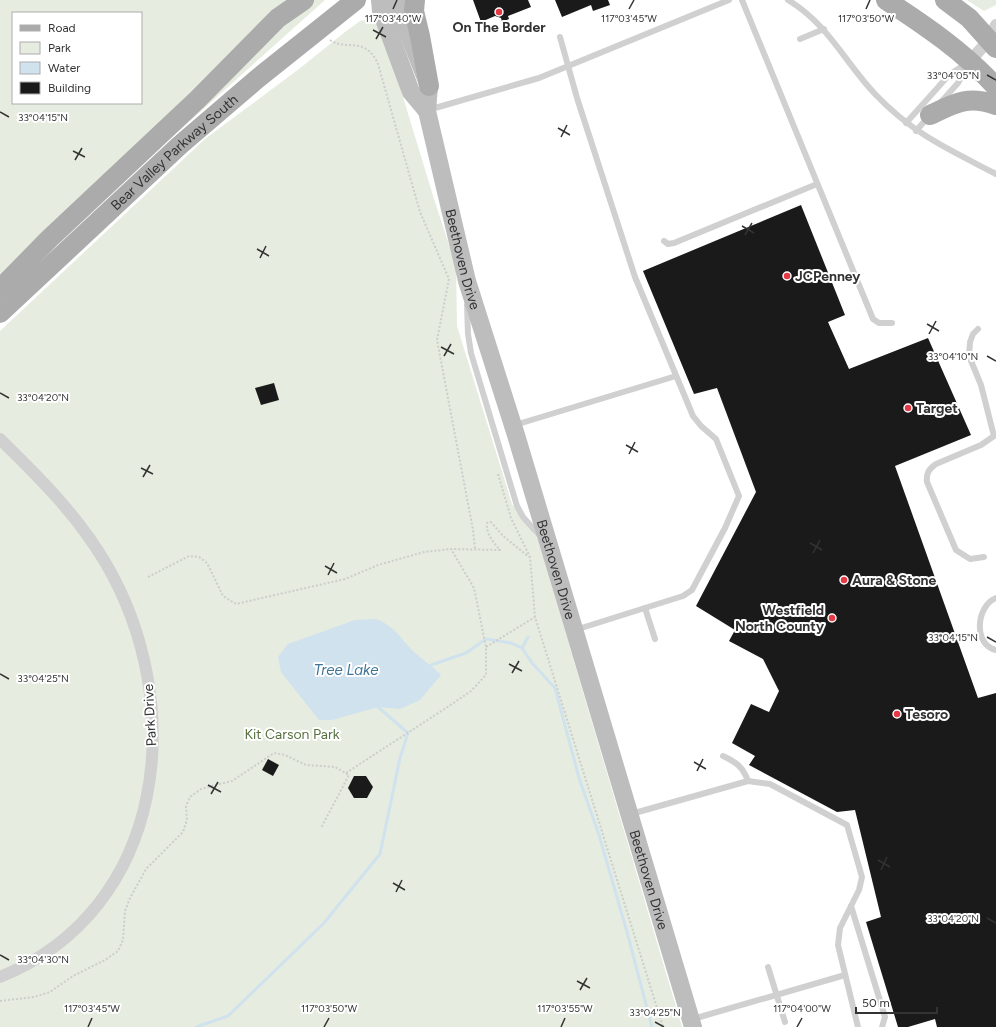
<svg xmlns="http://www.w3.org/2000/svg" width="996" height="1027" font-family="Figtree,sans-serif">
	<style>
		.green { fill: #e6ecdf; fill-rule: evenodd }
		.water { fill: #cfe2ee }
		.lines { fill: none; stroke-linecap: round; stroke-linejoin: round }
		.stream { stroke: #cfe2ee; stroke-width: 3 }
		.building { fill: #1a1a1a }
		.path { stroke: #cdcdcd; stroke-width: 2; stroke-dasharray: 2 2; stroke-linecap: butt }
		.lane { stroke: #d0d0d0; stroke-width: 6 }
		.street { stroke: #d0d0d0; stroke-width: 12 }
		.secondary { stroke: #bdbdbd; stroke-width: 18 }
		.primary { stroke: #ababab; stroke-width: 20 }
		.ticks { fill: none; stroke: #333; stroke-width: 1.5 }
		.poi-dot { fill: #e63946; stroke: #fff; stroke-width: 1.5 }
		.labels { text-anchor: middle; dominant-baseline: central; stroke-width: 4; stroke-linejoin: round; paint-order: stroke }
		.poi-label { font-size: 14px; font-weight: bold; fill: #333; stroke: #fff; text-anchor: start }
		.street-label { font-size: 14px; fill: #333; stroke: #fff }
		.park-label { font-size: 14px; fill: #56703f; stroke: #fff }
		.water-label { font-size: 15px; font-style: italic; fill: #3f7597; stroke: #fff }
		.ticks-label { font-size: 10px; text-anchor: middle; fill: #333; stroke: #fff; stroke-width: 4; stroke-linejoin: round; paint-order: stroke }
	</style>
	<rect width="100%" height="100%" fill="#fff"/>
	<g class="green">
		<path d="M0,0h325l-154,138 -171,162zM13,13h128v90h-128z"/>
		<polygon points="967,0 996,0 996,5 984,11"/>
		<polygon points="366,20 376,23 386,41 434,199 456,266 457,326 512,504 545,549 552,587 682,1027 0,1027 0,331 205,139 299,69 345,32 360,21"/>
	</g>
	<path class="water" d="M376,619c20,8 23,18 38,33 9,8 18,14 27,23l-21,25 -20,9 -22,-2 -46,13h-13l-38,-48 -3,-15 10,-13 67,-24z"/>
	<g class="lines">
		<g class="stream">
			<polyline points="522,648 528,637"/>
			<polyline points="431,665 466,653 486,639 511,643 522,648 532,663 555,688 579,778 599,835 627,932 652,1027"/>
			<polyline points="196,1027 228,1016 324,923 380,854 400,758 408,733 378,707"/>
		</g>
	</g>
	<g class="building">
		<polygon points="473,0 528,0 531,7 508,16 509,19 502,22 501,18 495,16 481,22"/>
		<polygon points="555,0 608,0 610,5 593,11 591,5 562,17"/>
		<polygon points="801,205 845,315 828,322 849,369 928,338 971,435 895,466 978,698 996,693 996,1027 937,1027 935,1019 908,1027 898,1027 866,922 881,917 855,810 837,812 749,765 755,756 732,743 751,704 769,712 779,691 763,659 729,641 735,630 696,606 756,492 717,388 694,394 643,271"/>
		<polygon points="274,383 279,400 261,405 255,388"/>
		<polygon points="268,759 279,765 273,776 262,770"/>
		<polygon points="354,776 366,776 373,787 367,798 354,798 348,788"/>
	</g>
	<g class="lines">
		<g class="path">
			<path d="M330,40c13,9 28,1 39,11 4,3 7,9 9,13l42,148 29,67 -12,61 36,190 2,19"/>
			<polyline points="498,474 511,518 530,557 535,617 663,1027"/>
			<path d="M148,577l41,-21 10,1 8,6 16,33 13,8 109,-25 33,-14 46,-13 27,-3 49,1c-7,-8 -14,-16 -13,-27l4,-1 12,14 26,21"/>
			<polyline points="486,647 535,617"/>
			<polyline points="346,773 446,708 471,691 486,675 486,647 474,588 451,549"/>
			<polyline points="0,1001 34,997 50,992 73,976 105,960 118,951 123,940 125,911 130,898 146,869 183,832 187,820 186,806 190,797 201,789 232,781 274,753 285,755 306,765 335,767 349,775 321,828"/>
		</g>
		<g class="lane">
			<polyline points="742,0 873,319 879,323 892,323"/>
			<path d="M788,0c40,24 56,61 87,94 38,40 73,55 121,80"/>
			<polyline points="560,37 577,98 635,277 693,416 701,426 716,439 739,496 725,528 692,590 683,596 575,630"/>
			<polyline points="800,39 824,29"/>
			<polyline points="941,102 958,83 968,64"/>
			<polyline points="428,110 539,78 729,0"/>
			<polyline points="906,123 949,75 967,63"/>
			<polyline points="916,131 929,116"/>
			<polyline points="664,241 668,244 674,243 817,184"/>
			<polyline points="467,305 468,334 471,353 517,506 523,517 540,536"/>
			<path d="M978,329l-5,5 -3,8 -1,14 12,29 13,51 -13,9 -45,19c-7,5 -10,9 -9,18l29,68 14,9 14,-2"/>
			<polyline points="515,425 676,376"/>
			<path d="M996,598c-20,8 -23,47 0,52"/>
			<polyline points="645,608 655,639"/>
			<path d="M723,756c13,6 20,11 25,25"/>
			<polyline points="631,814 748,781 770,784 847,825 862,877 859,890 840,928 838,945 858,1027"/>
			<polyline points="851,906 885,1017 882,1027"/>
			<polyline points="768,967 785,1022"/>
			<polyline points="693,1019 845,975"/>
		</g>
		<g class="street">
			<polyline points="970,61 989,40 996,25"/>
			<path d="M0,439c39,38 77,76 105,123 84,142 62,347 -105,415"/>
		</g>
		<g class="secondary">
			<polyline points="380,0 381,11 411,92 427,111"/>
			<path id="s1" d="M395,0l34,86 -2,25 40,170 49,154 177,592"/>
		</g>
		<g class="primary">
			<polyline points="415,0 414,11 420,36 429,86"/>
			<path d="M886,0c40,26 78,52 110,87"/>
			<polyline points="945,0 969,18 996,48"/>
			<path d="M930,115c25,-12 38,-20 66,-10"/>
			<polyline points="0,289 49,239 198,99 278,18 304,0"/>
			<path id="s2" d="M0,313l180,-168 77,-66 99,-79"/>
		</g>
	</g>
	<path class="ticks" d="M393,9l4,-9M629,9l5,-9M866,9l4,-9M373,30l13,7M376,39l7,-12M987,75l9,5M0,112l9,5M558,128l12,7M561,137l6,-12M73,151l12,6M75,160l7,-12M742,226l12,7M745,235l7,-12M257,249l12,7M260,258l6,-12M927,324l12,7M929,334l7,-13M441,347l13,7M444,356l7,-12M987,356l9,5M0,393l9,5M626,445l12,7M629,454l6,-12M141,468l12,6M143,477l7,-12M810,543l12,7M813,553l7,-13M325,566l12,7M328,575l6,-12M987,637l9,5M509,664l13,7M512,673l7,-12M0,674l9,5M694,762l12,7M697,771l6,-12M208,785l13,7M211,794l7,-12M878,860l12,7M881,870l6,-13M393,883l12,7M396,892l6,-12M987,918l9,5M0,955l9,5M577,981l13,7M580,990l7,-12M655,1022l9,5M88,1027l4,-9M324,1027l5,-9M561,1027l4,-9M797,1027l5,-9"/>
	<g class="poi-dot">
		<circle cx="499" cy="12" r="4"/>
		<circle cx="787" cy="276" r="4"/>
		<circle cx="908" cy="408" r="4"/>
		<circle cx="844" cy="580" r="4"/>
		<circle cx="832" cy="618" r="4"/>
		<circle cx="897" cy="714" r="4"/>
	</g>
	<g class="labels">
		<g class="poi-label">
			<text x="499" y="27" text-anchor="middle">On The Border</text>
			<text x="795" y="276">JCPenney</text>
			<text x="916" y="408">Target</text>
			<text x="852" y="580">Aura &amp; Stone</text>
			<text x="824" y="610" text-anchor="end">Westfield<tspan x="824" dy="16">North County</tspan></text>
			<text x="905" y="714">Tesoro</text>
		</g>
		<g class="street-label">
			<text stroke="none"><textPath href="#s2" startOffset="237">Bear Valley Parkway South</textPath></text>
			<text stroke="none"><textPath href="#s1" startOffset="270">Beethoven Drive</textPath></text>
			<text stroke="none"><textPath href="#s1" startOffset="594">Beethoven Drive</textPath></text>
			<text transform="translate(150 715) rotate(-93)">Park Drive</text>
			<text stroke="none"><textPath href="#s1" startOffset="918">Beethoven Drive</textPath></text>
		</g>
		<g class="park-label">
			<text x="292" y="734">Kit Carson Park</text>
		</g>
		<g class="water-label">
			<text x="346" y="670">Tree Lake</text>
		</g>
	</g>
	<g class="ticks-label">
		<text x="393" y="22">117°03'40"W</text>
		<text x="629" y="22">117°03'45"W</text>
		<text x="866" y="22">117°03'50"W</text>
		<text x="953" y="79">33°04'05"N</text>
		<text x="43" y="121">33°04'15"N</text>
		<text x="953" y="360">33°04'10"N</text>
		<text x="43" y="401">33°04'20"N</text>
		<text x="953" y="641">33°04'15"N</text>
		<text x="43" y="682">33°04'25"N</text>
		<text x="953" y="922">33°04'20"N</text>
		<text x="43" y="963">33°04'30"N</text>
		<text x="92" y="1012">117°03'45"W</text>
		<text x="329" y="1012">117°03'50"W</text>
		<text x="565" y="1012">117°03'55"W</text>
		<text x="802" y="1012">117°04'00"W</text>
		<text x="655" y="1016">33°04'25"N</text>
	</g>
	<rect x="12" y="12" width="130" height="92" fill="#ffffff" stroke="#adadad"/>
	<rect x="20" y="25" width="20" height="6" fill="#ababab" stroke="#adadad"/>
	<text x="48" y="32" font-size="12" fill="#333333">Road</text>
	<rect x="20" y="42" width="20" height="12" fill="#e6ecdf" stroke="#adadad"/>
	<text x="48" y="52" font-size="12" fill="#333333">Park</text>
	<rect x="20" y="62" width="20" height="12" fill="#cfe2ee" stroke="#adadad"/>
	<text x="48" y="72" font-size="12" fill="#333333">Water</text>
	<rect x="20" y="82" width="20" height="12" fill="#1a1a1a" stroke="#adadad"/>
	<text x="48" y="92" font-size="12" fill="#333333">Building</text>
	<path d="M856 1007v6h81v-6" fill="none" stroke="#333333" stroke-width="2"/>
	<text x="862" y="1007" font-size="12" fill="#333333" stroke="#ffffff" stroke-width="3" paint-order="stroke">50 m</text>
</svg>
